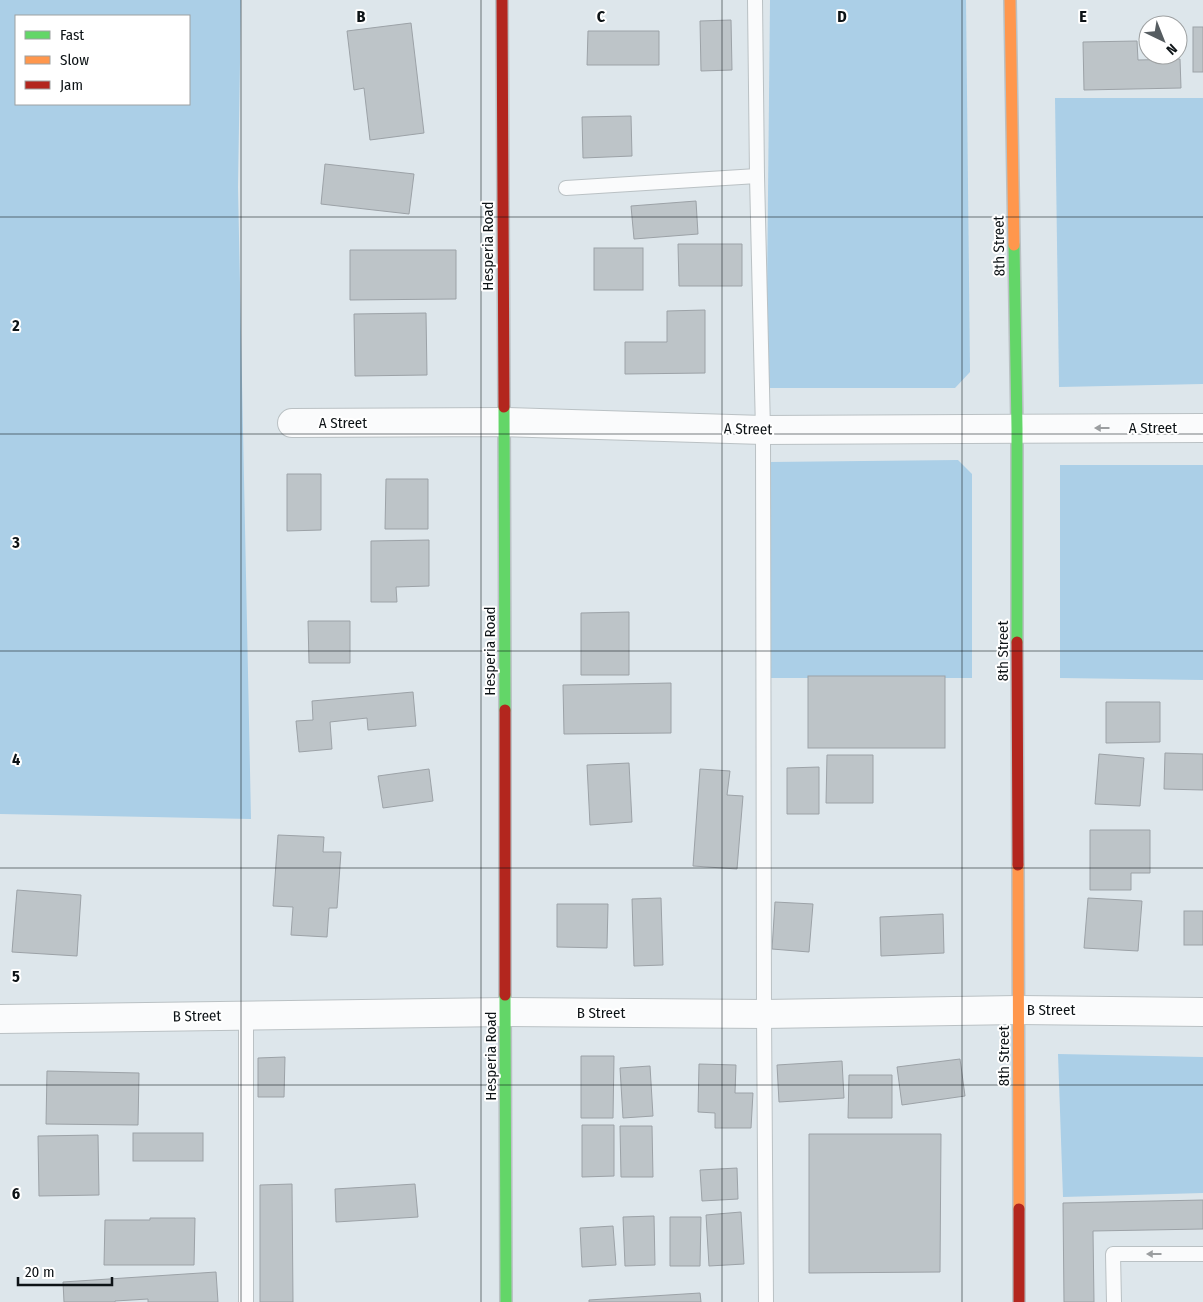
<svg xmlns="http://www.w3.org/2000/svg" width="1203" height="1302" font-family="'Fira Sans Condensed',sans-serif">
	<style>
		.green { fill: #abcfe7; fill-rule: evenodd }
		.building { fill: #bdc4c8; stroke: #9ca2a7 }
		.lines { fill: none; stroke-linecap: round; stroke-linejoin: round }
		.lane-casing { stroke: #bac1c4; stroke-width: 16 }
		.street-casing { stroke: #bac1c4; stroke-width: 30 }
		.fast-casing { stroke: #bac1c4; stroke-width: 14 }
		.slow-casing { stroke: #bac1c4; stroke-width: 14 }
		.jam-casing { stroke: #bac1c4; stroke-width: 14 }
		.lane { stroke: #fafbfc; stroke-width: 14 }
		.street { stroke: #fafbfc; stroke-width: 28 }
		.fast { stroke: #63d668; stroke-width: 11 }
		.slow { stroke: #ff974d; stroke-width: 11 }
		.jam { stroke: #b3261e; stroke-width: 11 }
		.oneway { fill: #9b9ea0 }
		.grid { fill: none; stroke: #0d1316; stroke-width: 1; stroke-opacity: 0.55 }
		.labels { text-anchor: middle; dominant-baseline: central; stroke-width: 4; stroke-linejoin: round; paint-order: stroke }
		.street-label { font-size: 15px; fill: #0d1316; stroke: #fff }
		.grid-label { font-size: 16px; text-anchor: middle; font-weight: bold; fill: #0d1316; stroke: #fff; stroke-width: 4; stroke-linejoin: round; paint-order: stroke }
	</style>
	<rect width="100%" height="100%" fill="#dde6eb"/>
	<g class="green">
		<path d="M0,0h241l-3,187 13,632 -251,-5zM16,16h173v88h-173z"/>
		<polygon points="770,0 966,0 970,372 955,388 766,388"/>
		<polygon points="1055,98 1203,98 1203,384 1059,387"/>
		<polygon points="958,460 972,474 972,678 770,678 770,462"/>
		<polygon points="1060,465 1203,465 1203,680 1060,678"/>
		<polygon points="1058,1054 1203,1057 1203,1193 1063,1197"/>
	</g>
	<g class="building">
		<polygon points="731,20 732,70 701,71 700,21"/>
		<polygon points="411,23 424,133 370,140 364,88 354,90 347,31"/>
		<rect x="1193" y="27" width="10" height="45"/>
		<polygon points="588,31 659,31 659,65 587,65"/>
		<polygon points="1137,41 1138,60 1180,59 1181,88 1084,90 1083,42"/>
		<polygon points="631,116 632,156 583,158 582,117"/>
		<polygon points="325,164 414,174 409,214 321,204"/>
		<polygon points="696,201 698,234 634,239 631,206"/>
		<polygon points="678,244 742,244 742,286 679,286"/>
		<rect x="594" y="248" width="49" height="42"/>
		<polygon points="350,250 456,250 456,299 350,300"/>
		<polygon points="705,310 705,373 625,374 625,342 667,342 667,311"/>
		<polygon points="426,313 427,375 355,376 354,314"/>
		<polygon points="287,474 321,474 321,530 287,531"/>
		<polygon points="386,479 428,479 428,529 385,529"/>
		<polygon points="429,540 429,586 396,587 397,602 371,602 371,541"/>
		<polygon points="629,612 629,675 581,675 581,613"/>
		<polygon points="308,621 350,621 350,663 309,663"/>
		<rect x="808" y="676" width="137" height="72"/>
		<polygon points="671,683 671,733 564,734 563,685"/>
		<polygon points="413,692 416,726 368,730 367,718 330,722 332,749 299,752 296,721 313,720 312,701"/>
		<polygon points="1106,702 1160,702 1160,742 1106,743"/>
		<polygon points="1165,753 1203,754 1203,790 1164,789"/>
		<polygon points="1099,754 1144,758 1140,806 1095,804"/>
		<polygon points="827,755 873,755 873,803 826,803"/>
		<polygon points="629,763 632,822 590,825 587,765"/>
		<polygon points="819,767 819,814 787,814 787,768"/>
		<polygon points="429,769 433,801 383,808 378,776"/>
		<polygon points="700,769 730,771 727,795 743,796 737,869 693,866"/>
		<polygon points="1090,830 1150,830 1150,873 1131,873 1131,890 1090,890"/>
		<polygon points="278,835 324,837 323,852 341,852 337,908 329,908 327,937 291,935 293,907 273,906"/>
		<polygon points="17,890 81,895 77,956 12,952"/>
		<polygon points="661,898 663,965 634,966 632,899"/>
		<polygon points="1088,898 1142,901 1138,951 1084,948"/>
		<polygon points="775,902 813,904 809,952 772,949"/>
		<polygon points="557,904 608,904 607,948 557,947"/>
		<rect x="1184" y="911" width="19" height="34"/>
		<polygon points="943,914 944,953 881,956 880,917"/>
		<polygon points="581,1056 614,1056 613,1118 581,1118"/>
		<polygon points="285,1057 284,1097 258,1097 258,1058"/>
		<polygon points="960,1059 965,1096 902,1105 897,1067"/>
		<polygon points="842,1061 844,1098 779,1102 777,1065"/>
		<polygon points="699,1064 736,1065 735,1093 753,1093 751,1128 715,1128 715,1113 698,1112"/>
		<polygon points="650,1066 653,1116 623,1118 620,1068"/>
		<polygon points="47,1071 139,1073 138,1125 46,1124"/>
		<polygon points="849,1075 892,1075 892,1118 848,1118"/>
		<polygon points="582,1125 614,1125 614,1176 582,1177"/>
		<polygon points="620,1126 652,1126 653,1177 621,1177"/>
		<rect x="133" y="1133" width="70" height="28"/>
		<polygon points="809,1134 941,1134 940,1272 809,1273"/>
		<polygon points="98,1135 99,1195 39,1196 38,1136"/>
		<polygon points="737,1168 738,1199 702,1201 700,1170"/>
		<polygon points="292,1184 293,1302 260,1302 260,1185"/>
		<polygon points="415,1184 418,1217 336,1222 335,1189"/>
		<polygon points="1203,1200 1203,1229 1093,1231 1094,1302 1064,1302 1063,1203"/>
		<polygon points="741,1212 744,1264 709,1266 706,1215"/>
		<polygon points="654,1216 655,1265 625,1266 623,1217"/>
		<polygon points="670,1217 701,1217 700,1266 670,1266"/>
		<polygon points="150,1218 195,1218 194,1265 104,1265 105,1220 150,1220"/>
		<polygon points="613,1226 616,1265 582,1267 580,1228"/>
		<polygon points="216,1272 218,1302 148,1302 148,1299 115,1301 115,1302 64,1302 63,1282"/>
		<polygon points="700,1293 701,1302 589,1302 589,1300"/>
	</g>
	<g class="lines">
		<g class="lane-casing">
			<g id="lane">
				<polyline points="755,0 757,176 763,430 764,1014 766,1302"/>
				<polyline points="566,188 757,176"/>
				<polyline points="246,1302 246,1015"/>
				<polyline points="1114,1302 1113,1254 1203,1254"/>
			</g>
		</g>
		<g class="street-casing">
			<g id="street">
				<polyline points="292,423 504,422 763,430 1203,428"/>
				<polyline points="0,1019 506,1012 764,1014 1019,1010 1203,1012"/>
			</g>
		</g>
		<g class="fast-casing">
			<g id="fast">
				<polyline points="1014,245 1017,428 1017,642"/>
				<polyline points="504,407 505,710"/>
				<polyline points="505,995 506,1302"/>
			</g>
		</g>
		<g class="slow-casing">
			<g id="slow">
				<polyline points="1010,0 1014,245"/>
				<polyline points="1018,865 1019,1209"/>
			</g>
		</g>
		<g class="jam-casing">
			<g id="jam">
				<polyline points="502,0 504,407"/>
				<polyline points="1017,642 1018,865"/>
				<polyline points="505,710 505,995"/>
				<polyline points="1019,1209 1019,1302"/>
			</g>
		</g>
		<use href="#lane" class="lane"/>
		<use href="#street" class="street"/>
		<use href="#fast" class="fast"/>
		<use href="#slow" class="slow"/>
		<use href="#jam" class="jam"/>
	</g>
	<defs><path id="oneway-solid" d="M-6-.8H1V-3.2L6.5 0L1 3.2V.8H-6Z" transform="scale(1.25)"/></defs>
	<g class="oneway">
		<use href="#oneway-solid" transform="translate(1102 428) rotate(180)"/>
		<use href="#oneway-solid" transform="translate(1154 1254) rotate(180)"/>
	</g>
	<path class="grid" d="M241,0v1302M481,0v1302M722,0v1302M962,0v1302M0,217h1203M0,434h1203M0,651h1203M0,868h1203M0,1085h1203"/>
	<g class="labels">
		<g class="street-label">
			<text transform="translate(488 246) rotate(-90)">Hesperia Road</text>
			<text transform="translate(999 246) rotate(-91)">8th Street</text>
			<text x="343" y="423">A Street</text>
			<text x="1153" y="428">A Street</text>
			<text transform="translate(748 429) rotate(1)">A Street</text>
			<text transform="translate(490 651) rotate(-90)">Hesperia Road</text>
			<text transform="translate(1003 651) rotate(-90)">8th Street</text>
			<text x="1051" y="1010">B Street</text>
			<text x="601" y="1013">B Street</text>
			<text transform="translate(197 1016) rotate(-1)">B Street</text>
			<text transform="translate(491 1056) rotate(-90)">Hesperia Road</text>
			<text transform="translate(1004 1056) rotate(-90)">8th Street</text>
		</g>
	</g>
	<g class="grid-label">
		<text x="361" y="22">B</text>
		<text x="601" y="22">C</text>
		<text x="842" y="22">D</text>
		<text x="1083" y="22">E</text>
		<text x="16" y="331">2</text>
		<text x="16" y="548">3</text>
		<text x="16" y="765">4</text>
		<text x="16" y="982">5</text>
		<text x="16" y="1199">6</text>
	</g>
	<rect x="15" y="15" width="175" height="90" fill="#ffffff" stroke="#9ea1a2"/>
	<rect x="25" y="31" width="25" height="8" fill="#63d668" stroke="#9ea1a2"/>
	<text x="60" y="40" font-size="15" fill="#0d1316">Fast</text>
	<rect x="25" y="56" width="25" height="8" fill="#ff974d" stroke="#9ea1a2"/>
	<text x="60" y="65" font-size="15" fill="#0d1316">Slow</text>
	<rect x="25" y="81" width="25" height="8" fill="#b3261e" stroke="#9ea1a2"/>
	<text x="60" y="90" font-size="15" fill="#0d1316">Jam</text>
	<g transform="translate(1163 40) rotate(137)"><circle r="24" fill="#ffffff" stroke="#9ea1a2"/>
	<path d="M0-4L9 19L0 12L-9 19Z" fill="#565d61"/>
	<text y="-8" font-size="14" font-weight="bold" text-anchor="middle" fill="#0d1316">N</text>
	</g>
	<path d="M18 1277v8h94v-8" fill="none" stroke="#0d1316" stroke-width="2.5"/>
	<text x="25" y="1277" font-size="15" fill="#0d1316" stroke="#ffffff" stroke-width="4" paint-order="stroke">20 m</text>
</svg>
